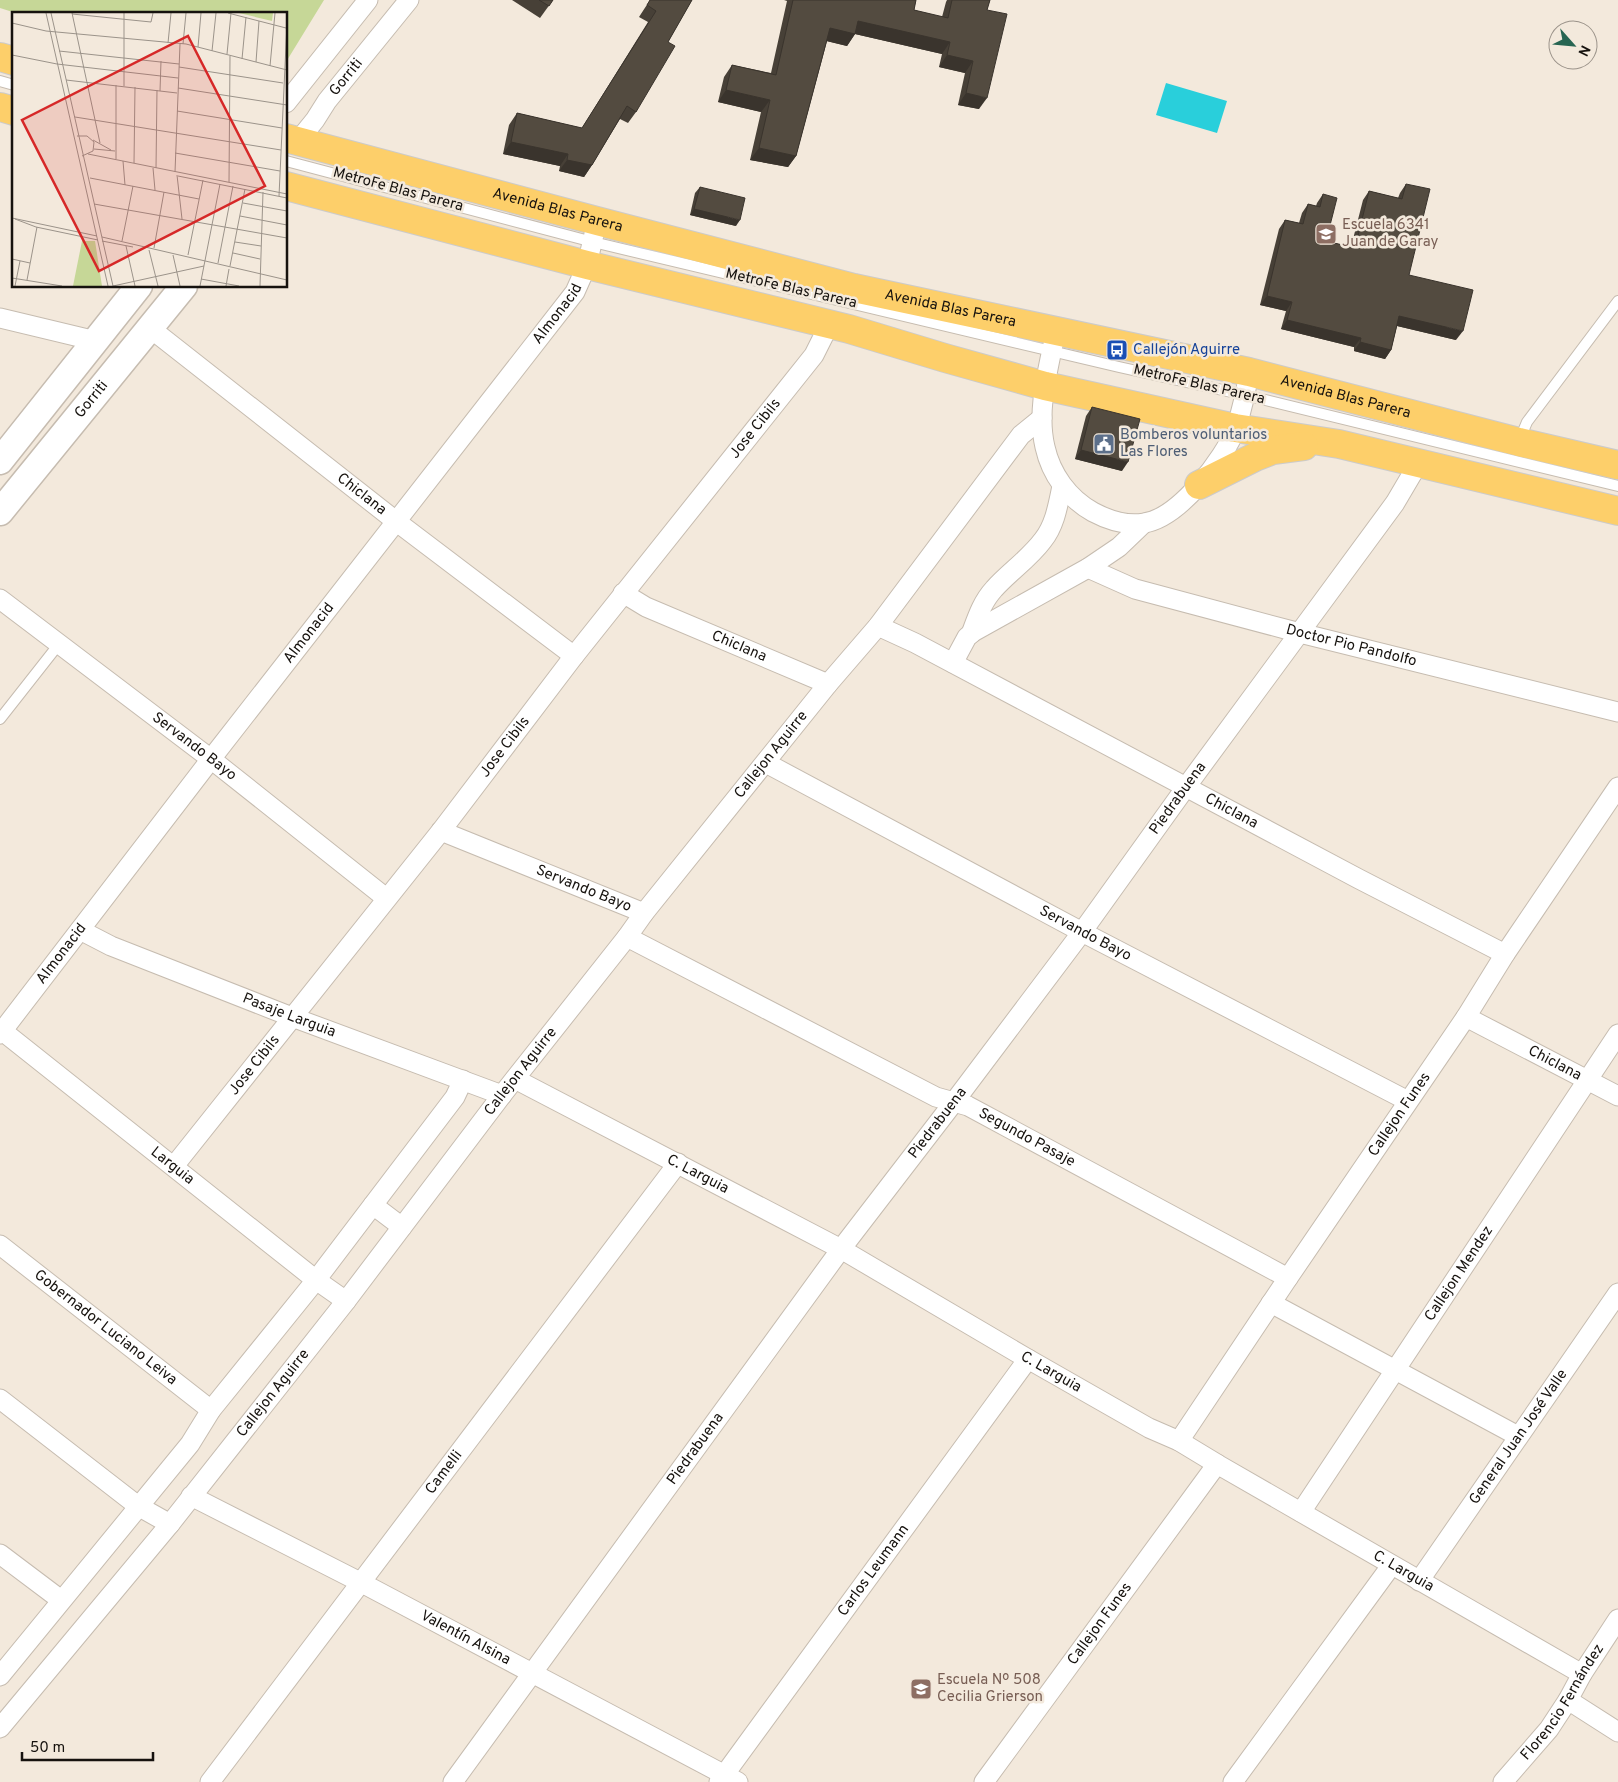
<svg xmlns="http://www.w3.org/2000/svg" width="1618" height="1782" font-family="Overpass,sans-serif">
	<style>
		.park { fill: #c6d797 }
		.water { fill: #29cfdb }
		.lines { fill: none; stroke-linecap: round; stroke-linejoin: round }
		.service-casing { stroke: #c6bcb0; stroke-width: 12 }
		.minor-casing { stroke: #c6bcb0; stroke-width: 21 }
		.secondary-casing { stroke: #c6bcb0; stroke-width: 29 }
		.primary-casing { stroke: #cccbca; stroke-width: 30 }
		.service { stroke: #fff; stroke-width: 10 }
		.minor { stroke: #fff; stroke-width: 19 }
		.secondary { stroke: #fff; stroke-width: 26 }
		.primary { stroke: #fdcf6a; stroke-width: 28 }
		.wall { fill: #474037 }
		.shaded-wall { fill: #3a342d }
		.building { fill: #534b40; stroke: #3a342d }
		.labels { text-anchor: middle; dominant-baseline: central; stroke-width: 5; stroke-linejoin: round; paint-order: stroke }
		.street-label { font-size: 15px; fill: #16120e; stroke: #f3e9dc }
		.education-label { font-size: 15px; fill: #785e54; stroke: #f3e9dc; text-anchor: start }
		.transit-label { font-size: 15px; fill: #164399; stroke: #f3e9dc; text-anchor: start }
		.service-label { font-size: 15px; fill: #4e5e75; stroke: #f3e9dc; text-anchor: start }
		.inset-road { fill: none; stroke: #9b938a; stroke-width: 1 }
		.view { fill: #d62828; fill-opacity: 0.15; stroke: #d62828; stroke-width: 2.5 }
		.inset-edge { fill: none; stroke: #16120e; stroke-width: 2.5 }
	</style>
	<rect width="100%" height="100%" fill="#f3e9dc"/>
	<polygon class="park" points="0,0 324,0 286,62 286,14 19,14 0,8"/>
	<polygon class="water" points="1166,83 1227,101 1217,133 1156,115"/>
	<g class="lines">
		<g class="service-casing">
			<g id="service">
				<polyline points="0,81 14,85"/>
				<polyline points="286,161 593,242 1119,367 1245,395 1618,486"/>
				<polyline points="1519,441 1527,422 1618,301"/>
				<polyline points="0,719 59,644"/>
			</g>
		</g>
		<g class="minor-casing">
			<g id="minor">
				<polyline points="286,103 368,0"/>
				<path id="s1" d="M298,141l17,-21 12,-19 82,-101"/>
				<polyline points="0,318 96,341"/>
				<path id="s2" d="M150,328l247,194 177,134"/>
				<path d="M1056,330c-7,37 -20,79 -11,117 6,27 23,51 48,65 15,8 33,14 51,11 35,-5 80,-64 92,-95 6,-18 10,-37 13,-56"/>
				<path id="s3" d="M1088,568l47,21 165,44 318,79"/>
				<path id="s4" d="M623,593l23,14 182,77"/>
				<path id="s5" d="M0,599l211,160 175,139"/>
				<path id="s6" d="M878,626l37,17 444,236 146,75"/>
				<path d="M971,634c6,-16 11,-32 23,-45 15,-17 35,-30 49,-49 12,-15 15,-35 19,-54"/>
				<polyline points="953,663 967,637 973,632 1088,568 1119,547 1143,524"/>
				<path id="s7" d="M766,763l316,169 326,169"/>
				<path id="s8" d="M441,831l203,82"/>
				<path id="s9" d="M80,930l31,16 181,71 210,78"/>
				<path id="s10" d="M627,937l309,160 32,9 320,172"/>
				<path id="s11" d="M1466,1017l152,79"/>
				<path id="s12" d="M0,1029l316,251 30,21"/>
				<path id="s13" d="M0,1034l211,-275 364,-467 12,-27 10,-44"/>
				<path id="s14" d="M515,1079l326,170 187,110 121,69 30,13 38,23 365,210"/>
				<path id="s15" d="M174,1166l267,-335 133,-175 240,-301 15,-30"/>
				<polyline points="373,1205 402,1227"/>
				<path id="s16" d="M0,1245l211,165"/>
				<polyline points="1271,1303 1518,1436"/>
				<polyline points="0,1399 138,1506 170,1524"/>
				<path id="s17" d="M1179,1441l109,-163 178,-261 39,-63 113,-167"/>
				<path id="s18" d="M191,1496l169,86 378,200"/>
				<path id="s19" d="M1301,1512l317,-478"/>
				<polyline points="0,1554 61,1600"/>
				<path id="s20" d="M1419,1581l199,-288"/>
				<polyline points="0,1676 190,1444 211,1410 316,1280 455,1097 463,1080"/>
				<polyline points="1568,1700 1618,1732"/>
				<path id="s21" d="M0,1728l170,-204 176,-223 156,-206 125,-158 17,-24 184,-229 50,-58 143,-191 21,-17"/>
				<path id="s22" d="M210,1782l468,-619"/>
				<path id="s23" d="M453,1782l388,-533 113,-147 128,-170 104,-145 209,-284 23,-39"/>
				<path id="s24" d="M719,1782l309,-423"/>
				<path id="s25" d="M984,1782l233,-318"/>
				<polyline points="1233,1782 1391,1566"/>
				<path id="s26" d="M1503,1782l46,-53 19,-29 14,-26 36,-55"/>
			</g>
		</g>
		<g class="secondary-casing">
			<g id="secondary">
				<polyline points="0,461 139,286"/>
				<path id="s27" d="M0,512l184,-226"/>
			</g>
		</g>
		<g class="primary-casing">
			<g id="primary">
				<polyline points="0,57 14,61"/>
				<polyline points="0,107 14,111"/>
				<path id="s28" d="M286,138l311,83 257,67 395,84 270,70 99,23"/>
				<polyline points="286,186 587,265 849,329 945,358 1045,386 1235,428 1339,444 1618,511"/>
				<polyline points="1199,485 1255,457 1273,450 1304,446"/>
			</g>
		</g>
		<use href="#service" class="service"/>
		<use href="#minor" class="minor"/>
		<use href="#secondary" class="secondary"/>
		<use href="#primary" class="primary"/>
	</g>
	<g class="wall">
		<polygon points="512,0 553,0 540,18"/>
		<polygon points="650,0 692,0 668,42 636,112 628,123 620,119 592,165 584,177 559,171 560,166 503,154 509,125 517,113 582,128 648,22 639,17"/>
		<polygon points="784,0 916,0 914,10 942,17 946,2 947,0 990,0 987,10 979,109 958,105 965,73 939,67 942,54 855,34 847,46 827,41 796,156 788,167 750,160 761,112 718,102 724,77 732,65 771,73 787,1"/>
		<polygon points="1406,184 1409,275 1456,340 1397,326 1391,350 1385,359 1354,351 1354,347 1281,329 1286,311 1260,305 1279,229 1285,220 1299,223 1302,213 1308,204 1316,206 1317,203 1323,194 1326,241 1351,247 1363,200 1369,191 1398,198 1400,193"/>
		<polygon points="700,187 736,226 690,215 695,193"/>
		<polygon points="1092,407 1122,471 1075,459 1086,416"/>
	</g>
	<g class="shaded-wall">
		<polygon points="858,21 950,42 942,54 855,34 847,46 822,40 830,28"/>
		<polygon points="947,55 973,61 965,73 939,67"/>
		<polygon points="726,90 770,100 761,112 718,102"/>
		<polygon points="966,93 987,98 979,109 958,105"/>
		<polygon points="511,142 568,154 560,166 503,154"/>
		<polygon points="759,148 796,156 788,167 750,160"/>
		<polygon points="567,160 592,165 584,177 559,171"/>
		<polygon points="694,209 740,220 736,226 690,215"/>
		<polygon points="1267,296 1292,302 1286,311 1260,305"/>
		<polygon points="1399,316 1463,331 1456,340 1393,325"/>
		<polygon points="1287,320 1361,338 1354,347 1281,329"/>
		<polygon points="1360,342 1391,350 1385,359 1354,351"/>
		<polygon points="1081,450 1128,462 1122,471 1075,459"/>
	</g>
	<g class="building">
		<polygon points="539,0 553,0 549,6"/>
		<polygon points="650,0 692,0 668,42 675,46 636,112 627,106 592,165 567,160 568,154 511,142 517,113 582,128 656,11 647,5"/>
		<polygon points="793,0 916,0 914,10 948,18 952,0 990,0 987,10 1007,14 987,98 966,93 973,61 947,55 950,42 858,21 855,34 830,28 796,156 759,148 770,100 726,90 732,65 776,75"/>
		<polygon points="1406,184 1430,189 1409,275 1473,290 1463,331 1399,316 1391,350 1360,342 1361,338 1287,320 1292,302 1267,296 1285,220 1303,224 1308,204 1320,207 1323,194 1337,198 1326,241 1355,248 1369,191 1402,199"/>
		<polygon points="700,187 745,198 740,220 694,209"/>
		<polygon points="1092,407 1140,419 1128,462 1081,450"/>
	</g>
	<defs>
		<g id="school-square" transform="scale(1.125)"><rect x="-9" y="-9" width="18" height="18" rx="4" fill="#8d6e63" stroke="#f3e9dc"/><path d="M0-5L7-2L0 1L-7-2ZM-4 1L0 2.5L4 1V4Q0 6-4 4Z" fill="#fff"/></g>
		<g id="bus-square" transform="scale(1.125)"><rect x="-9" y="-9" width="18" height="18" rx="4" fill="#1a4fb4" stroke="#f3e9dc"/><path d="M-5-6H5V4H4V6H2V4H-2V6H-4V4H-5ZM-3.5-4V0h7V-4ZM-3.5 1.2v1.5H-2V1.2ZM2 1.2v1.5H3.5V1.2Z" fill="#fff"/></g>
		<g id="civic-square" transform="scale(1.125)"><rect x="-9" y="-9" width="18" height="18" rx="4" fill="#5c6f8a" stroke="#f3e9dc"/><path d="M-.6-6.5H3V-4.5H.6V-3L4-1V1h2V6H-6V1h2V-1L-.6-3ZM-1.2 2.5V6h2.4V2.5Z" fill="#fff"/></g>
	</defs>
	<g fill-rule="evenodd">
		<use href="#school-square" x="1326" y="234"/>
		<use href="#bus-square" x="1117" y="350"/>
		<use href="#civic-square" x="1104" y="444"/>
		<use href="#school-square" x="921" y="1689"/>
	</g>
	<g class="labels">
		<g class="street-label">
			<text stroke="none"><textPath href="#s1" startOffset="80">Gorriti</textPath></text>
			<text transform="translate(398 190) rotate(15)">MetroFe Blas Parera</text>
			<text stroke="none"><textPath href="#s28" startOffset="281">Avenida Blas Parera</textPath></text>
			<text transform="translate(791 289) rotate(13)">MetroFe Blas Parera</text>
			<text stroke="none"><textPath href="#s28" startOffset="686">Avenida Blas Parera</textPath></text>
			<text stroke="none"><textPath href="#s13" startOffset="911">Almonacid</textPath></text>
			<text transform="translate(1199 385) rotate(13)">MetroFe Blas Parera</text>
			<text stroke="none"><textPath href="#s28" startOffset="1091">Avenida Blas Parera</textPath></text>
			<text stroke="none"><textPath href="#s27" startOffset="145">Gorriti</textPath></text>
			<text stroke="none"><textPath href="#s15" startOffset="939">Jose Cibils</textPath></text>
			<text stroke="none"><textPath href="#s2" startOffset="269">Chiclana</textPath></text>
			<text stroke="none"><textPath href="#s13" startOffset="506">Almonacid</textPath></text>
			<text stroke="none"><textPath href="#s4" startOffset="128">Chiclana</textPath></text>
			<text stroke="none"><textPath href="#s3" startOffset="275">Doctor Pio Pandolfo</textPath></text>
			<text stroke="none"><textPath href="#s5" startOffset="244">Servando Bayo</textPath></text>
			<text stroke="none"><textPath href="#s15" startOffset="534">Jose Cibils</textPath></text>
			<text stroke="none"><textPath href="#s21" startOffset="1242">Callejon Aguirre</textPath></text>
			<text stroke="none"><textPath href="#s23" startOffset="1222">Piedrabuena</textPath></text>
			<text stroke="none"><textPath href="#s6" startOffset="399">Chiclana</textPath></text>
			<text stroke="none"><textPath href="#s8" startOffset="154">Servando Bayo</textPath></text>
			<text stroke="none"><textPath href="#s7" startOffset="362">Servando Bayo</textPath></text>
			<text stroke="none"><textPath href="#s13" startOffset="101">Almonacid</textPath></text>
			<text stroke="none"><textPath href="#s9" startOffset="226">Pasaje Larguia</textPath></text>
			<text stroke="none"><textPath href="#s11" startOffset="100">Chiclana</textPath></text>
			<text stroke="none"><textPath href="#s15" startOffset="129">Jose Cibils</textPath></text>
			<text stroke="none"><textPath href="#s21" startOffset="838">Callejon Aguirre</textPath></text>
			<text stroke="none"><textPath href="#s17" startOffset="394">Callejon Funes</textPath></text>
			<text stroke="none"><textPath href="#s23" startOffset="818">Piedrabuena</textPath></text>
			<text stroke="none"><textPath href="#s10" startOffset="448">Segundo Pasaje</textPath></text>
			<text stroke="none"><textPath href="#s12" startOffset="220">Larguia</textPath></text>
			<text stroke="none"><textPath href="#s14" startOffset="206">C. Larguia</textPath></text>
			<text stroke="none"><textPath href="#s19" startOffset="286">Callejon Mendez</textPath></text>
			<text stroke="none"><textPath href="#s16" startOffset="134">Gobernador Luciano Leiva</textPath></text>
			<text stroke="none"><textPath href="#s14" startOffset="611">C. Larguia</textPath></text>
			<text stroke="none"><textPath href="#s21" startOffset="432">Callejon Aguirre</textPath></text>
			<text stroke="none"><textPath href="#s20" startOffset="175">General Juan José Valle</textPath></text>
			<text stroke="none"><textPath href="#s23" startOffset="412">Piedrabuena</textPath></text>
			<text stroke="none"><textPath href="#s22" startOffset="388">Camelli</textPath></text>
			<text stroke="none"><textPath href="#s24" startOffset="262">Carlos Leumann</textPath></text>
			<text stroke="none"><textPath href="#s14" startOffset="1016">C. Larguia</textPath></text>
			<text stroke="none"><textPath href="#s25" startOffset="196">Callejon Funes</textPath></text>
			<text stroke="none"><textPath href="#s18" startOffset="309">Valentín Alsina</textPath></text>
			<text stroke="none"><textPath href="#s26" startOffset="100">Florencio Fernández</textPath></text>
		</g>
		<g class="education-label">
			<text x="1342" y="225">Escuela 6341<tspan x="1342" dy="17">Juan de Garay</tspan></text>
			<text x="937" y="1680">Escuela Nº 508<tspan x="937" dy="17">Cecilia Grierson</tspan></text>
		</g>
		<g class="transit-label">
			<text x="1133" y="350">Callejón Aguirre</text>
		</g>
		<g class="service-label">
			<text x="1120" y="435">Bomberos voluntarios<tspan x="1120" dy="17">Las Flores</tspan></text>
		</g>
	</g>
	<g transform="translate(12 12)">
		<rect width="275" height="275" fill="#f3e9dc"/>
		<path d="M227,1h34l-1,8zM70,229h13l7,45h-29z" fill="#c6d797"/>
		<path class="inset-road" d="M34,1l62,273M39,1l62,273M60,1l28,130M112,1v73M216,1l58,15M60,2l79,8 2,-9M0,11l34,8 140,13 101,26M156,31l3,-30M171,32l3,-31M186,35l3,-34M47,39l120,13M200,39l4,-38M215,42l4,-41M0,43l45,9 121,14M230,47l4,-42M244,50l3,-41M258,54l5,-53M167,55l104,16M54,68l111,13M166,76l109,17M148,79l1,-30M165,99l105,17M63,105l206,33M65,124h10l7,6 -1,9 -11,5M81,128l18,10M82,137l21,2M163,141l105,18M76,142l199,40M104,147v-74M111,149l2,24M122,151l1,-76M141,156l2,22M144,156l1,-78M163,160l5,-128M165,163l5,44M166,164l109,22M78,166l109,21M217,170l1,-126M267,184l8,-173M231,191l44,8M82,192l193,34M228,204l47,9M0,206l85,18M3,207l21,8 62,13M90,225l185,43M90,229l31,6M110,229l11,-55M223,230l26,4M114,234l9,40M142,236l10,-56M137,238l9,36M221,241l27,6M161,243l7,31M176,243l15,-75M0,247l18,4M206,251l15,-77M218,254l15,-77M0,266l50,8M189,267l38,7M15,268l10,-53M3,274l5,-25M101,274l91,-20M188,274l20,-102M214,274l3,-17M248,274l3,-94"/>
		<path class="view" d="M176,24l77,150 -166,85 -77,-151z"/>
		<rect width="275" height="275" class="inset-edge"/>
	</g>
	<g transform="translate(1573 45) rotate(117)"><circle r="24" fill="#f3e9dc" stroke="#9b938a"/>
	<path d="M0-4L9 19L0 12L-9 19Z" fill="#276552"/>
	<text y="-8" font-size="14" font-weight="bold" text-anchor="middle" fill="#16120e">N</text>
	</g>
	<path d="M22 1752v8h131v-8" fill="none" stroke="#16120e" stroke-width="2.5"/>
	<text x="30" y="1752" font-size="15" fill="#16120e" stroke="#f3e9dc" stroke-width="4" paint-order="stroke">50 m</text>
</svg>
